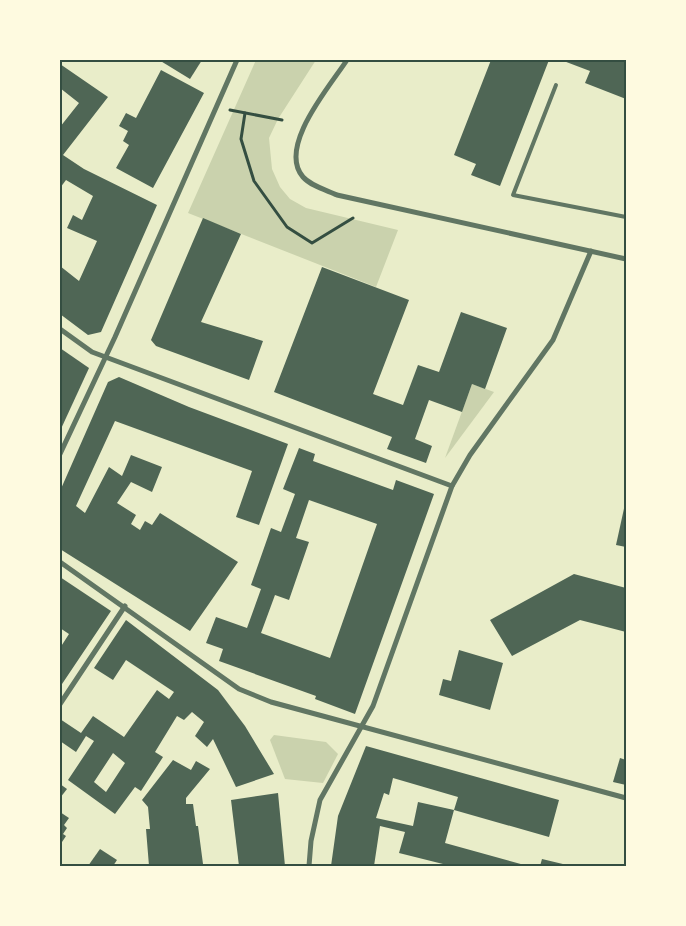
<svg xmlns="http://www.w3.org/2000/svg" width="686" height="926" font-family="Spectral,serif">
	<style>
		.green { fill: #cad2ad }
		.building { fill: #4f6655; fill-rule: evenodd }
		.lines { fill: none; stroke-linecap: round; stroke-linejoin: round }
		.path { stroke: #344e41; stroke-width: 3 }
		.service { stroke: #617663; stroke-width: 4 }
		.minor { stroke: #617663; stroke-width: 5 }
		.neatline { fill: none; stroke: #344e41; stroke-width: 2 }
	</style>
	<rect width="100%" height="100%" fill="#e9edc9"/>
	<g class="green">
		<polygon points="256,60 316,60 278,119 269,138 272,169 280,187 290,199 306,208 398,230 376,287 188,213"/>
		<polygon points="472,384 494,392 445,458"/>
		<polygon points="274,735 326,742 338,754 323,783 285,779 270,740"/>
	</g>
	<g class="building">
		<polygon points="159,60 202,60 190,79"/>
		<polygon points="491,60 549,60 500,186 471,175 476,164 454,155"/>
		<polygon points="561,60 626,60 626,99 585,83 590,71"/>
		<polygon points="60,64 108,97 63,155 84,169 157,205 101,332 88,335 60,314 60,266 79,281 97,241 67,228 73,215 82,220 93,196 66,180 60,188 60,127 79,103 60,88"/>
		<polygon points="161,70 204,93 153,188 116,168 129,145 123,141 128,131 119,126 126,113 136,118"/>
		<polygon points="203,218 241,234 201,322 263,341 249,380 156,346 151,340"/>
		<polygon points="322,267 409,300 373,394 403,405 418,365 439,372 461,312 507,328 485,389 472,384 462,412 429,400 415,439 432,446 426,463 387,449 392,437 274,392"/>
		<polygon points="60,348 89,368 60,431"/>
		<polygon points="119,377 189,407 288,444 259,525 236,517 252,471 115,421 76,506 85,513 109,467 122,476 131,455 162,467 152,492 131,482 117,503 136,515 131,524 140,530 145,521 152,525 160,513 238,562 190,631 60,549 60,491 108,382"/>
		<path d="M299,448l16,6 -2,7 80,29 3,-10 38,14 -79,220 -40,-15 1,-3 -97,-35 4,-12 -17,-6 10,-26 31,11 14,-39 -10,-4 20,-57 10,4 14,-38 -12,-5zM309,500l68,24 -47,134 -69,-25 14,-38 14,5 20,-58 -13,-4z"/>
		<polygon points="625,504 626,504 626,547 616,545"/>
		<polygon points="574,574 626,588 626,632 580,620 512,656 490,620"/>
		<polygon points="60,577 111,611 60,687 60,648 69,634 60,628"/>
		<path d="M126,620l92,70 27,36 29,48 -38,13 -23,-48 -6,8 -12,-11 9,-14 -12,-10 -8,8 -7,-4 -22,36 8,5 -22,34 -6,-4 -20,27 -47,-34 26,-39 -8,-5 -10,16 -16,-11v-22l21,14 12,-17 31,21 33,-47 12,9 5,-7 -48,-32 -13,20 -19,-12zM113,753l12,10 -19,29 -12,-10z"/>
		<polygon points="459,650 503,663 490,710 439,695 443,679 451,681"/>
		<polygon points="366,746 559,800 549,837 454,810 458,797 393,778 389,795 384,793 376,818 413,826 418,802 454,810 445,843 528,866 451,866 399,853 405,832 380,826 374,866 331,866 338,816"/>
		<polygon points="620,758 626,760 626,785 613,782"/>
		<polygon points="173,760 191,770 196,761 210,769 186,798 186,804 193,804 196,826 198,826 203,864 200,866 149,866 146,829 150,829 148,807 142,800"/>
		<polygon points="60,784 67,789 60,798"/>
		<polygon points="278,793 285,866 239,866 231,800"/>
		<polygon points="60,812 69,818 64,825 67,828 63,834 66,836 60,845"/>
		<polygon points="100,849 117,860 113,866 88,866"/>
		<polygon points="542,859 567,865 567,866 540,866"/>
	</g>
	<g class="lines">
		<g class="path">
			<polyline points="230,110 282,120"/>
			<polyline points="245,113 241,139 254,181 287,227 312,243 353,218"/>
		</g>
		<polyline class="service" points="556,85 513,195 626,217"/>
		<g class="minor">
			<path d="M347,60c-17,26 -70,87 -44,117 8,9 23,13 34,18l289,64"/>
			<polyline points="60,329 92,352 452,486"/>
			<polyline points="60,454 115,337 237,60"/>
			<polyline points="60,562 239,689 271,702 626,798"/>
			<polyline points="60,704 125,606"/>
			<polyline points="309,866 311,841 320,800 373,706 452,486 470,455 553,340 591,251"/>
		</g>
	</g>
	<rect width="686" height="926" fill="none" stroke="#fefae0" stroke-width="122"/>
	<rect x="61" y="61" width="564" height="804" class="neatline"/>
</svg>
